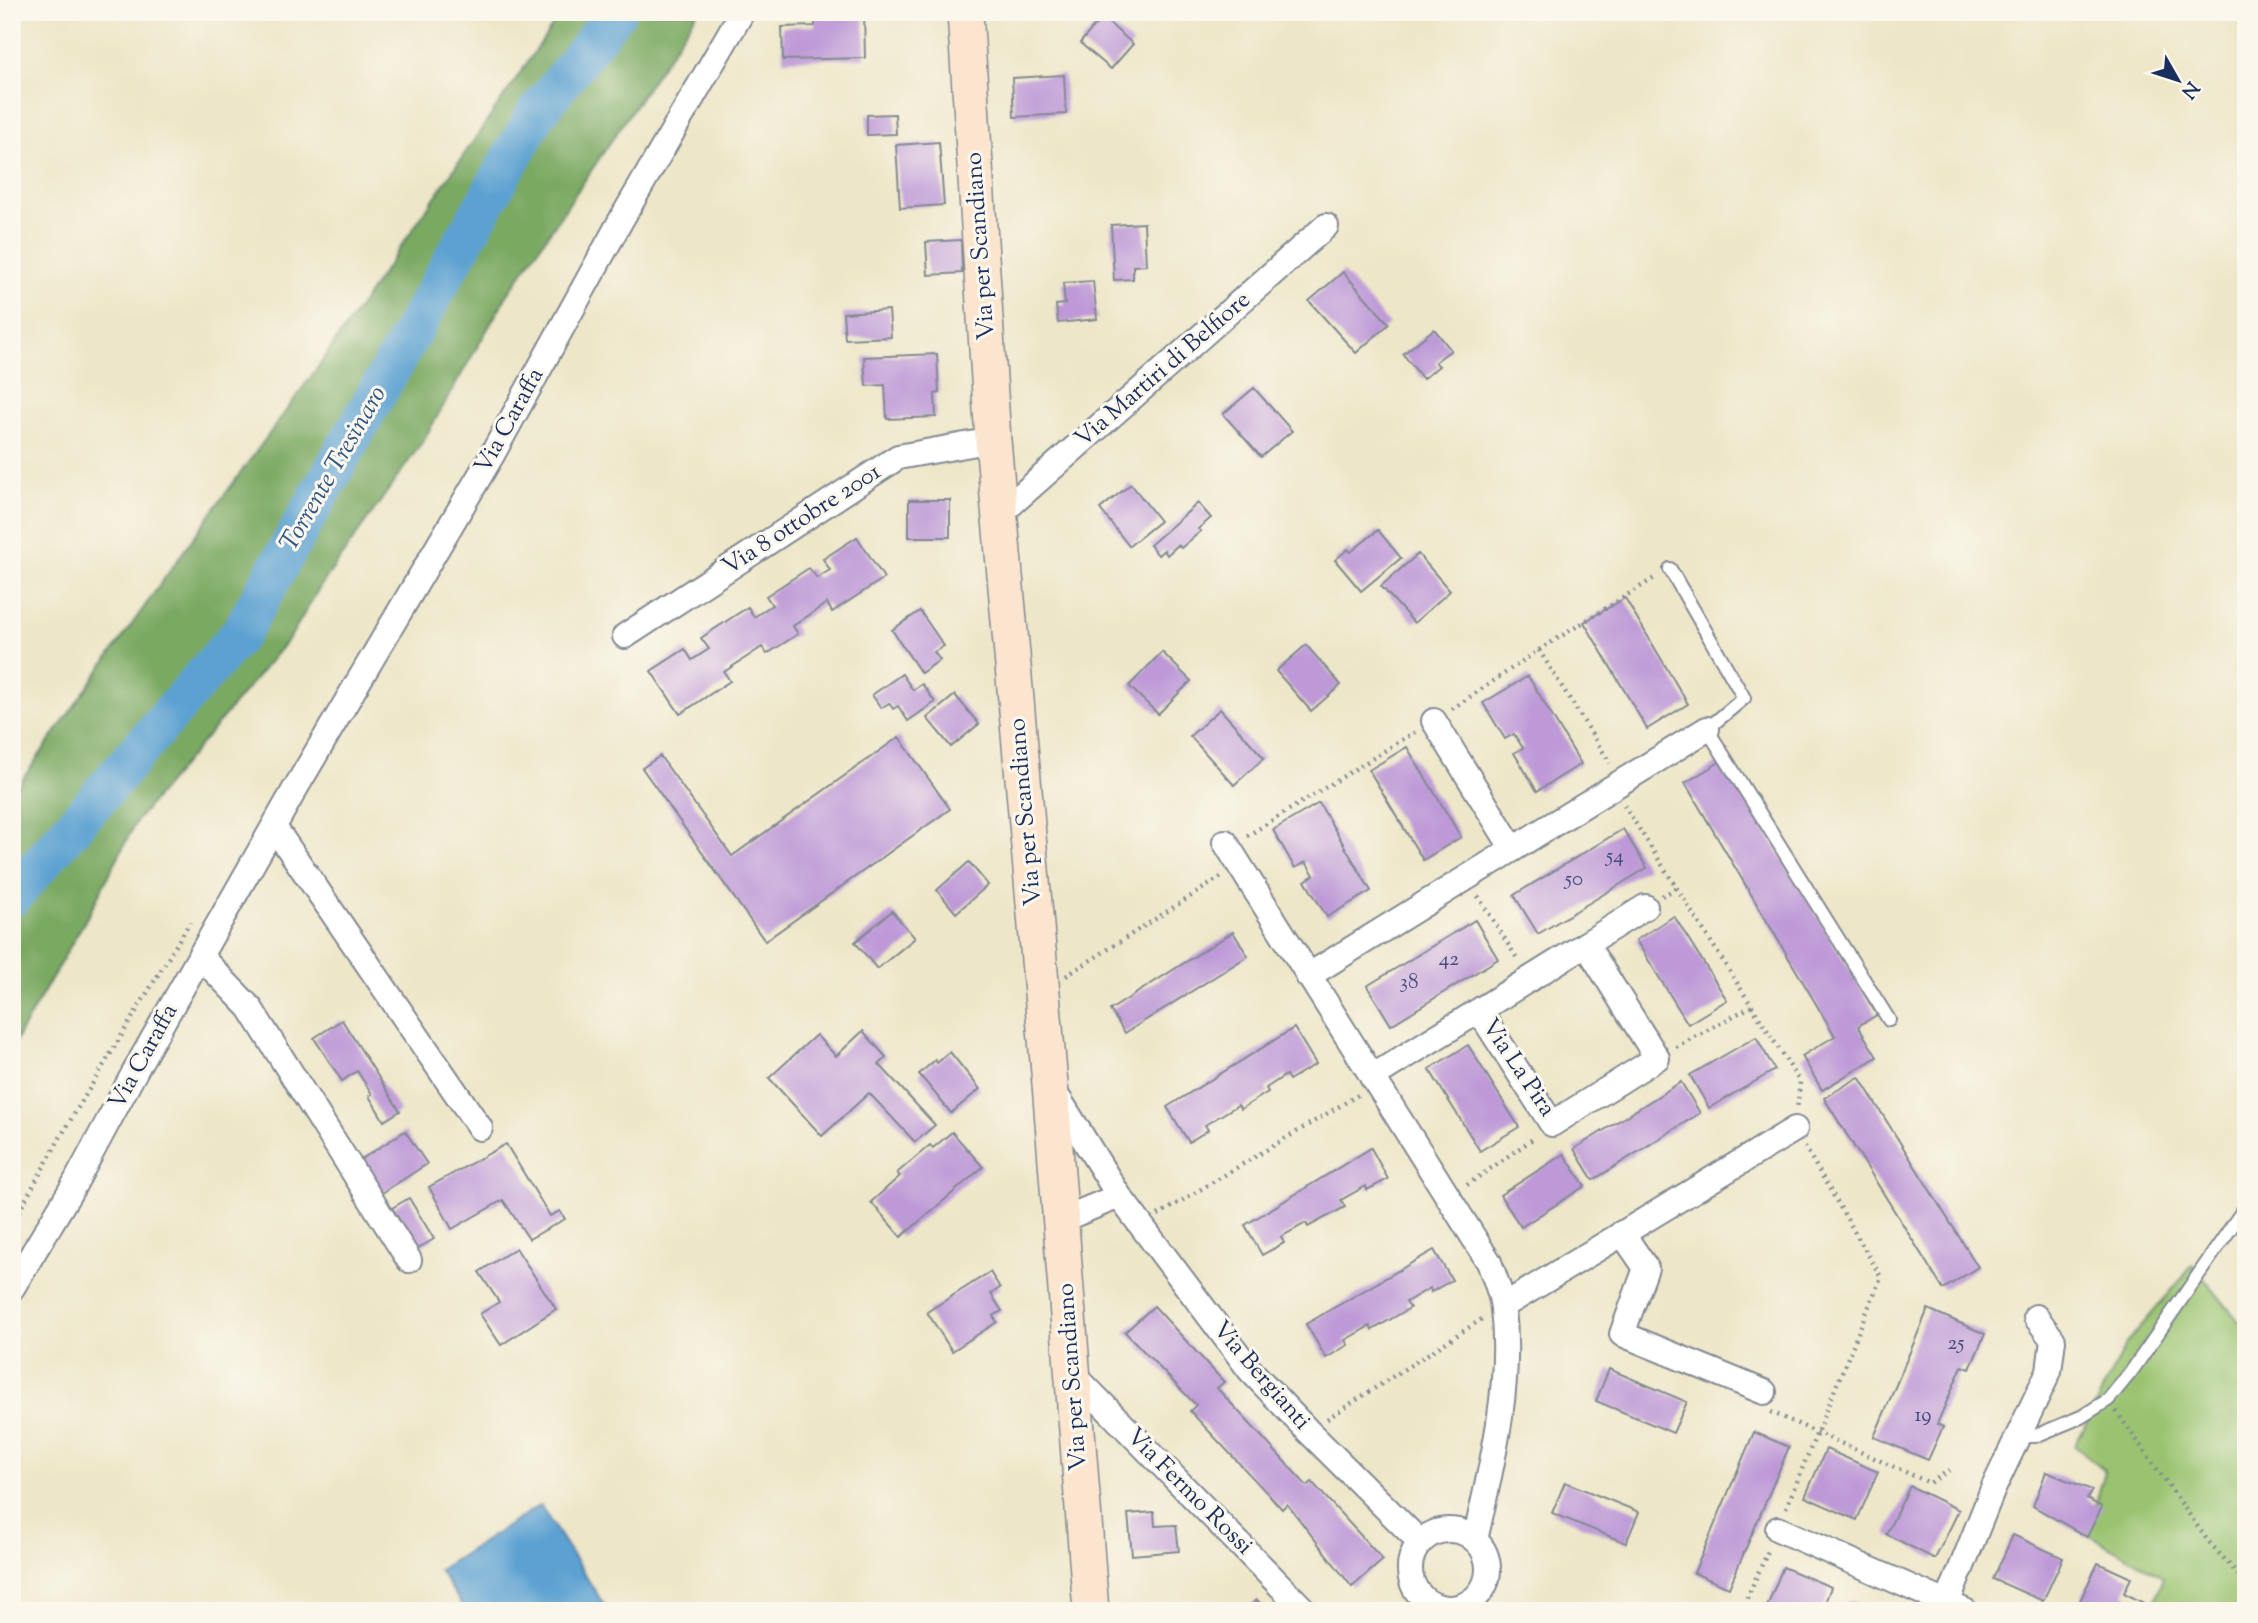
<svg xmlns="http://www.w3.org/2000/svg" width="2258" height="1623" font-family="'Sorts Mill Goudy',serif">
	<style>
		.green { fill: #99c36f; stroke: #5a7966; stroke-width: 2 }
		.forest { fill: #7aa962; stroke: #4a6c60; stroke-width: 2 }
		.water { fill: #5ba1d1; stroke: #3b6898; stroke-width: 2 }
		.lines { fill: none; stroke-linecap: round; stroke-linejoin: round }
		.river { stroke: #5ba1d1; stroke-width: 40 }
		.building { fill: #bd99d7 }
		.lane-casing { stroke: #848a93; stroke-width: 16 }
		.street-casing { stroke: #848a93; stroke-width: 28 }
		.secondary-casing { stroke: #848a93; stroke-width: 38 }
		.path { stroke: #848a93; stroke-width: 4.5; stroke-dasharray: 2 5; stroke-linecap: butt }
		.lane { stroke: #fff; stroke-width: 12 }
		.street { stroke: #fff; stroke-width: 24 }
		.secondary { stroke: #fbe5cf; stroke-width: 35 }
		.labels { text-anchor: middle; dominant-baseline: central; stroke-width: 6; stroke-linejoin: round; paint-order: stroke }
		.number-label { font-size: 21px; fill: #444a7c }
		.street-label { font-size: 24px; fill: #1b2f5e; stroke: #fbf7ec }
		.water-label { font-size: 26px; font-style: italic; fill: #315786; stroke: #fbf7ec }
	</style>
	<rect width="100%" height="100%" fill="#fbf7ec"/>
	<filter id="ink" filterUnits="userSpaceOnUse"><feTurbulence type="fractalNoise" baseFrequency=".0143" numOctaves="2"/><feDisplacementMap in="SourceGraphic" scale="14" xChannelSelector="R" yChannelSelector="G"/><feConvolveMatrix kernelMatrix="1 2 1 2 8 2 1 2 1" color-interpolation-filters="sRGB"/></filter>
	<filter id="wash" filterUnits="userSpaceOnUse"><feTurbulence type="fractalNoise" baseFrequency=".00686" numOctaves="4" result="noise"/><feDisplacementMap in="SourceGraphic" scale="28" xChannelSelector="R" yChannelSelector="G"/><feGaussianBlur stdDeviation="1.57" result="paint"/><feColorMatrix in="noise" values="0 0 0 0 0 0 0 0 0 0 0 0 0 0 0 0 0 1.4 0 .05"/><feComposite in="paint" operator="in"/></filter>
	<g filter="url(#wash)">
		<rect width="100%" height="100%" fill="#ede6c8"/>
		<polygon class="green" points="2193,1265 2246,1330 2246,1611 2151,1611 2163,1577 2087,1534 2105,1471 2075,1446 2126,1344"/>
		<polygon class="forest" points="562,12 698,12 506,297 423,441 320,587 291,636 137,820 91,910 12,1047 12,794 188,545 323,360"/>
		<polygon class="water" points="540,1505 608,1611 466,1611 439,1570"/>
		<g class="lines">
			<polyline class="river" points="12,897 241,632 536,114 616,12"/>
		</g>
		<g id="blocks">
			<g class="building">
				<polygon points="864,14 865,58 783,60 782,27 815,26 815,16"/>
				<polygon points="1102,17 1133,44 1111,69 1080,43"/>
				<polygon points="1064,75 1066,114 1014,117 1012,78"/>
				<polygon points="895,114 896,134 867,135 867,115"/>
				<polygon points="939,142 944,205 900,208 896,145"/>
				<polygon points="1144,223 1146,265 1133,266 1133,279 1114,280 1111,225"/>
				<polygon points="961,240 962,273 928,275 926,242"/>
				<polygon points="1343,272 1389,324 1356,353 1309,301"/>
				<polygon points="1093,281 1097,319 1058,323 1056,305 1065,304 1063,283"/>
				<polygon points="889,310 891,337 845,339 843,313"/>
				<polygon points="1434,329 1451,350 1435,362 1439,366 1423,379 1403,354"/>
				<polygon points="937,354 939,393 935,394 936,417 887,419 885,385 866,386 864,357"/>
				<polygon points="1254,388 1292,431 1261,457 1223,414"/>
				<polygon points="1131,484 1160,521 1129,546 1100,509"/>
				<rect x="909" y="500" width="41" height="37"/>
				<polygon points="1198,503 1211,518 1198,529 1201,531 1181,548 1178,545 1167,555 1164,550 1158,555 1150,545"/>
				<polygon points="1378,530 1401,558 1361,591 1335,560 1348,549 1351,552"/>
				<polygon points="857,537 884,578 832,612 827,603 793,626 798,634 767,654 762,647 724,672 730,681 680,714 651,671 685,649 692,660 709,649 701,638 748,607 754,617 772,605 766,596 809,568 817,578 830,570 823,559"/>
				<polygon points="1418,554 1450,591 1414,623 1381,586"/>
				<polygon points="1625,598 1688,704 1647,729 1584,622"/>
				<polygon points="920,611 944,646 934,652 940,660 921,673 892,630"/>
				<polygon points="1306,645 1341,685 1311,711 1276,671"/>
				<polygon points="1162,652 1191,681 1158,714 1129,686"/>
				<polygon points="902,674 913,690 922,684 935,702 908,721 898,706 893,709 889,703 881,708 872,695"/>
				<polygon points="1528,676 1581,764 1537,791 1514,753 1523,748 1514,734 1505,739 1483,703"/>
				<polygon points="955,695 979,724 951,747 927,718"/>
				<polygon points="1220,709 1264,758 1234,785 1190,736"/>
				<polygon points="899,737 950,809 765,941 642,768 660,756 732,856"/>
				<polygon points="1407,747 1461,837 1423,860 1369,770"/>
				<polygon points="1723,760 1877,1015 1858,1026 1877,1057 1822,1090 1802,1056 1835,1036 1685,783"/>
				<polygon points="1319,803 1371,891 1327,917 1305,881 1314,875 1306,862 1295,868 1273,830"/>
				<polygon points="1623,829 1647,868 1538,934 1514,895"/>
				<polygon points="969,862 988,885 956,913 937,890"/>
				<polygon points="892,911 915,938 877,969 855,942"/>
				<polygon points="1674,916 1727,1000 1688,1024 1636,940"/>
				<polygon points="1475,920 1498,959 1391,1025 1367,986"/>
				<polygon points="1233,932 1248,956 1125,1033 1110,1010"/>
				<polygon points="342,1020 400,1111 384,1121 369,1096 372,1094 357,1071 342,1081 314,1038"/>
				<polygon points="1294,1028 1316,1064 1289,1080 1286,1075 1266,1088 1268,1092 1241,1109 1238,1105 1205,1125 1208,1130 1189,1142 1167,1107"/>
				<polygon points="863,1031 886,1057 879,1064 935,1125 915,1142 869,1093 822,1136 769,1078 816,1035 836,1056"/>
				<polygon points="1756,1037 1775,1070 1709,1108 1690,1075"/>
				<polygon points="1468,1045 1519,1127 1480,1151 1429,1069"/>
				<polygon points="950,1052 980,1089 951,1113 919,1074 935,1060 937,1063"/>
				<polygon points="1859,1077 1978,1267 1943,1289 1824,1098"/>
				<polygon points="1681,1082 1700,1113 1593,1180 1574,1149"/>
				<polygon points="405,1131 427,1164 382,1193 360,1160"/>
				<polygon points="952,1132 983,1167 901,1237 871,1202 900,1176 897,1173 930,1145 933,1148"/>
				<polygon points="506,1144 550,1216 560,1211 565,1219 529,1239 503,1200 452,1229 429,1187"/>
				<polygon points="1371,1148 1388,1179 1367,1190 1366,1186 1341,1200 1345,1207 1308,1227 1306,1223 1281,1237 1284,1243 1262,1255 1245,1225"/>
				<polygon points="1564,1154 1585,1186 1521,1227 1500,1195"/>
				<polygon points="409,1198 434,1239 417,1249 392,1208"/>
				<polygon points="516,1248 556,1309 501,1345 480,1314 499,1302 479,1272"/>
				<polygon points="1434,1250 1452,1280 1431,1292 1430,1288 1406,1302 1410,1308 1372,1330 1370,1326 1345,1340 1348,1345 1326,1358 1306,1324"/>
				<polygon points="990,1272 1000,1288 991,1294 1002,1311 993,1316 997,1322 952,1351 927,1312"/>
				<polygon points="1154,1306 1224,1382 1217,1388 1307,1486 1312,1482 1383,1560 1352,1587 1287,1504 1282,1509 1190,1411 1196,1405 1125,1332"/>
				<polygon points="1928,1309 1985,1334 1970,1369 1962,1366 1937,1424 1943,1427 1928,1460 1874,1437"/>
				<polygon points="1609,1369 1687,1402 1673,1433 1596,1401"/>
				<polygon points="1754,1432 1789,1447 1729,1588 1694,1573"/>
				<polygon points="1826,1449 1878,1472 1857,1520 1805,1497"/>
				<polygon points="2046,1472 2092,1490 2087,1499 2102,1507 2087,1537 2033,1506"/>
				<polygon points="1565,1482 1639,1512 1626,1543 1552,1513"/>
				<polygon points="1910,1486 1959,1510 1935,1559 1886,1534"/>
				<polygon points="1154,1512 1155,1526 1176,1525 1179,1551 1132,1555 1128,1514"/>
				<polygon points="2013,1535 2063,1558 2043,1601 1993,1579"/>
				<polygon points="2098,1563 2131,1578 2124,1593 2144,1603 2140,1611 2075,1611"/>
				<polygon points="1783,1567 1831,1587 1822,1611 1770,1611 1766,1609"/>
				<polygon points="1257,1600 1266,1611 1243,1611"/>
				<polygon points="1851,1600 1875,1611 1847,1611"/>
			</g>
		</g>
	</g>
	<g filter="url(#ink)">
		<use href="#blocks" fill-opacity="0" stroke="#848a93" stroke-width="2"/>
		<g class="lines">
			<g class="lane-casing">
				<g id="lane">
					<polyline points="1670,569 1744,698 1707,729 1889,1020"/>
					<polyline points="2019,1436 2035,1436 2081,1417 2108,1400 2131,1372 2246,1206"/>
				</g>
			</g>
			<g class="street-casing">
				<g id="street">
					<polyline points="1000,514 1326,226"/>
					<polyline points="625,636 898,457 993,440"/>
					<polyline points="1434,721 1513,849"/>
					<polyline points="274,827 480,1128"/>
					<path d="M1225,842l264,420c5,15 13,31 14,47 9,76 -11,156 -28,231"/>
					<polyline points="1586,944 1645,907"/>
					<polyline points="200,956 250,1008 409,1260"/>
					<polyline points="1308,976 1707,729"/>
					<polyline points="1372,1077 1586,944 1657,1058 1552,1124 1479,1011"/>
					<polyline points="1052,1088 1119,1196 1250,1370 1308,1431 1420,1542"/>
					<polyline points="1061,1220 1119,1196"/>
					<polyline points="1622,1233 1646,1268 1622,1334 1764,1392"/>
					<polyline points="12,1288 74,1185 141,1060 295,789 492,455 621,220 742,12"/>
					<polyline points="1503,1306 1795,1129"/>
					<polyline points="1073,1374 1305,1611"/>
					<polyline points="1778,1529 1965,1611"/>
					<circle cx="1449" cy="1569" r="39"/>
					<polyline points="1944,1611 1993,1489 2049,1371 2053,1340 2036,1317"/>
				</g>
			</g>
			<g class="secondary-casing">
				<polyline id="secondary" points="965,12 993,440 1050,1084 1091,1611"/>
			</g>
			<g class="path">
				<polyline points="2230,12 2246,34"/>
				<polyline points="1539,650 1610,763"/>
				<polyline points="1452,709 1539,650 1656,577"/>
				<polyline points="1624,805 1800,1082 1797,1110"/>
				<polyline points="1247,836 1415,732"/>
				<polyline points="1478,896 1518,960"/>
				<polyline points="1662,896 1677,888"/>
				<polyline points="1066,976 1221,877"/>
				<polyline points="1676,1047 1752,1006"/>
				<polyline points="1467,1185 1534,1138"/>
				<polyline points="1158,1215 1358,1095"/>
				<polyline points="12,1224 61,1136 190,922"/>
				<polyline points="2116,1411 2208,1541 2246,1583"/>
				<polyline points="1771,1412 1930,1483 1954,1467"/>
				<polyline points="1327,1419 1482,1319"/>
				<polyline points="1786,1508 1881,1277 1805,1147"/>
				<polyline points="1741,1611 1769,1549"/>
			</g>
			<use href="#lane" class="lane"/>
			<use href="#street" class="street"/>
			<use href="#secondary" class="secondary"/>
		</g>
	</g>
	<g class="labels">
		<g class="number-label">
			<text x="1615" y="857">54</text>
			<text x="1574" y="880">50</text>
			<text x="1449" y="960">42</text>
			<text x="1409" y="983">38</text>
			<text x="1956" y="1344">25</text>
			<text x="1923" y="1416">19</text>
		</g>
		<g class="street-label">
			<text transform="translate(981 246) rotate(-94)">Via per Scandiano</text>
			<text transform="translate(1163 370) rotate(-41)">Via Martiri di Belfiore</text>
			<text transform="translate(510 421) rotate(-61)">Via Caraffa</text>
			<text transform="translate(802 520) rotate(-33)">Via 8 ottobre 2001</text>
			<text transform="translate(1026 812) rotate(-95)">Via per Scandiano</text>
			<text transform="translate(144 1057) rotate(-61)">Via Caraffa</text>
			<text transform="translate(1518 1068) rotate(56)">Via La Pira</text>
			<text transform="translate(1261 1376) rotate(49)">Via Bergianti</text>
			<text transform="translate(1073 1377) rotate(-94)">Via per Scandiano</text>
			<text transform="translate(1189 1492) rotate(45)">Via Fermo Rossi</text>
		</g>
		<g class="water-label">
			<text transform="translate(334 469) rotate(-60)">Torrente Tresinaro</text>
		</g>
	</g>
	<rect width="2258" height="1623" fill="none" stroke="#fbf7ec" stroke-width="42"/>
	<g transform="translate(2178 80) rotate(129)" stroke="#fbf7ec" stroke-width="5" paint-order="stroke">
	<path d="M0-5L12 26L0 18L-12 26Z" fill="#1b2f5e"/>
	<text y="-10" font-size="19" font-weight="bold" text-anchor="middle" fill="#1b2f5e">N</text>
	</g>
</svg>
